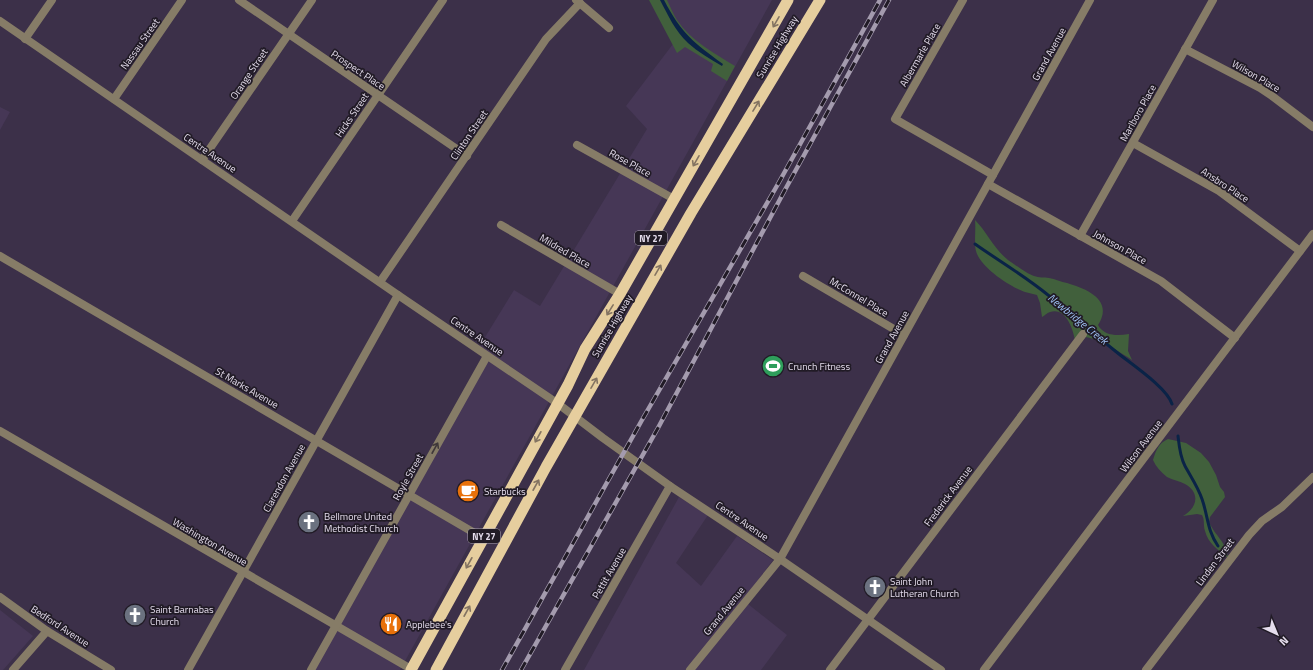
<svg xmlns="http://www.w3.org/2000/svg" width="1313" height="670" font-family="'Titillium Web',sans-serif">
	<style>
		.built { fill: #463756 }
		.green { fill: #41603c }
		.water { fill: #0a2347 }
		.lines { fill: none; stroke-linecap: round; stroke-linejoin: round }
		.stream { stroke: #0a2347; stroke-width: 3 }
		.minor { stroke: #867c67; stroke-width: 8 }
		.tertiary { stroke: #867c67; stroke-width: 8 }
		.trunk { stroke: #e6ce9e; stroke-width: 11 }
		.rail-casing { stroke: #a49bae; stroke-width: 4.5 }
		.rail { stroke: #211b26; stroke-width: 3; stroke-dasharray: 9; stroke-linecap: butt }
		.oneway { stroke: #847462 }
		.oneway2 { stroke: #3f383a }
		.labels { text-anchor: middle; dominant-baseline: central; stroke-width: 3.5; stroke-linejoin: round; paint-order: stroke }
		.shield { fill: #211b26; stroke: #aaa3b1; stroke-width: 1 }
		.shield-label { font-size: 9px; font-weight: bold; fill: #e5dded }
		.street-label { font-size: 10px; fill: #e5dded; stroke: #211b26 }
		.poi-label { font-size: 10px; fill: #e5dded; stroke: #211b26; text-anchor: start }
		.water-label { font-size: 11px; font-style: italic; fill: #a1c4f7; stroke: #211b26 }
	</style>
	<rect width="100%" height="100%" fill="#3c3049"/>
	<g class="built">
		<polygon points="653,0 772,0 400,670 309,670 488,354 479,347 514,290 540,306 647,129 626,106 676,40"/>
		<polygon points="0,107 10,112 0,130"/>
		<polygon points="679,497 708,515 676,563 701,586 737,536 773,560 743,600 787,635 761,670 584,670"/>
		<polygon points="0,610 33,636 3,670 0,670"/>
	</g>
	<g class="green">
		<path d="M649,0h18c3,6 6,14 10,20 14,21 37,33 58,46l-8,15 -16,-10 2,-7 -28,-17 -8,6z"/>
		<path d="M975,220c12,12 19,29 33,40 6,4 19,14 26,16 5,2 10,1 15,2 6,1 12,4 18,5 20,6 47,17 31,42 6,11 19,11 31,9l-1,17 4,9c-8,-6 -38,-23 -47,-23 -3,0 -7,2 -10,3 -2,-11 -9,-33 -25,-28 -3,1 -6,4 -8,5l-2,-14 -3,-8c-4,-1 -8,-2 -12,-3 -15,-5 -45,-25 -49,-41 -2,-7 0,-23 -1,-31z"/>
		<path d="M1168,439l18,4 15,10 8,9 7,13 4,12 4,5 1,5 -15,20 -1,5c6,14 17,19 19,36 -10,-8 -20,-15 -23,-27 -2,-6 0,-11 -3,-16l-5,-1 -14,2c14,-8 18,-23 2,-32 -6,-3 -12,-4 -18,-7 -6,-5 -11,-10 -14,-17 3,-10 6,-17 15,-21z"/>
	</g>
	<path class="water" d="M660,0h4c17,33 30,43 59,64l-1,2c-12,-7 -24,-14 -34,-23 -13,-12 -20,-28 -28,-43z"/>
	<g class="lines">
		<g class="stream">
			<path d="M975,244c24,17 50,32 73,51 23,17 44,37 66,55 14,12 53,37 58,54"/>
			<path d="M1178,436c1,9 2,21 7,30 6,11 13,21 17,33 6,17 5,31 16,47"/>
		</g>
		<g class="minor">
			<polyline points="239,0 467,156"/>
			<polyline points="576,0 609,28"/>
			<polyline points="963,0 895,119 993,175"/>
			<polyline points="0,21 398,295 557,403 603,438 670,486 780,559 941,670"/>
			<polyline points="25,39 52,0"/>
			<polyline points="1185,49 1260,88 1272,96 1313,127"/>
			<polyline points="114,99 182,0"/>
			<polyline points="1133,143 1219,191 1300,251"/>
			<polyline points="577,145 674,199"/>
			<polyline points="202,160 312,0"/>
			<polyline points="988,184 1161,281 1235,338"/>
			<polyline points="292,221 443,0"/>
			<polyline points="501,225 620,294"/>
			<polyline points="1080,236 1213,0"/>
			<polyline points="0,256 483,538"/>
			<polyline points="803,276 904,335"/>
			<polyline points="380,282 546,39 580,3"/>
			<polyline points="0,431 411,669"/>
			<polyline points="13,670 47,631"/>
			<polyline points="188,670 398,295"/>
			<polyline points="311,670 487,356"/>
			<polyline points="565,670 670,486"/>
			<polyline points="830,670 1083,334"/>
			<polyline points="984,670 1313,234"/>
			<polyline points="1146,670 1249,535 1262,521 1282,507 1313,477"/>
		</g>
		<g class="tertiary">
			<polyline points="0,597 47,631 111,670"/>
			<polyline points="690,670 780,559 1090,0"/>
		</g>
		<g class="trunk">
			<polyline points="411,670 568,385 585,349 620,294 788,0"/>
			<polyline points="436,670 546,467 691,213 820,0"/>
		</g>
		<g class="rail-casing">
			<g id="rail">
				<polyline points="502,670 642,420 778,184 880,0"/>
				<polyline points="521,670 658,428 786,188 889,0"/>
			</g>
		</g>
		<use href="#rail" class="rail"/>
	</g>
	<defs><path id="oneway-shaft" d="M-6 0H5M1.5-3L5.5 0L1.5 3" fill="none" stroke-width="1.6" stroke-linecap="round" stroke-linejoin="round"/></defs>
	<g class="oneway">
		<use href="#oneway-shaft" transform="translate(776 22) rotate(120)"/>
		<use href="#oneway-shaft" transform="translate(756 106) rotate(-59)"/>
		<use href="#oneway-shaft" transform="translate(696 161) rotate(120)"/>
		<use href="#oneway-shaft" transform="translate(658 270) rotate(-60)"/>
		<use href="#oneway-shaft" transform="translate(610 310) rotate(122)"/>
		<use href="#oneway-shaft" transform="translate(594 383) rotate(-60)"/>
		<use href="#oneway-shaft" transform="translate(538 437) rotate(119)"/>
		<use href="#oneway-shaft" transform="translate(536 485) rotate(-61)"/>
		<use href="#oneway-shaft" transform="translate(469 563) rotate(119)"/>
		<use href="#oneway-shaft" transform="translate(467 611) rotate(-61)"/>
	</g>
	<use class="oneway2" href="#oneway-shaft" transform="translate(435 448) rotate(-61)"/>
	<defs>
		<g id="stadium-disc" transform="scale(1.15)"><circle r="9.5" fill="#2e9e5b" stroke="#211b26"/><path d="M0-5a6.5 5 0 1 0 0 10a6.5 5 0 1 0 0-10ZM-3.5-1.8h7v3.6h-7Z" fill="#fff"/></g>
		<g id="cafe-disc" transform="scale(1.15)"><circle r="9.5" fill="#e8710a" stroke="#211b26"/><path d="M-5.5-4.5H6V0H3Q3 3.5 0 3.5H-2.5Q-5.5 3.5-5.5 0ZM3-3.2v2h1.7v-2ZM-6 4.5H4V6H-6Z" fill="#fff"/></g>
		<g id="church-disc" transform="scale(1.15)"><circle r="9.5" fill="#6b7280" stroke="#211b26"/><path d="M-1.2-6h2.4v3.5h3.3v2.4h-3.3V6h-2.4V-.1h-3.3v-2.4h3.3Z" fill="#fff"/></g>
		<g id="restaurant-disc" transform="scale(1.15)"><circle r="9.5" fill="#e8710a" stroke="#211b26"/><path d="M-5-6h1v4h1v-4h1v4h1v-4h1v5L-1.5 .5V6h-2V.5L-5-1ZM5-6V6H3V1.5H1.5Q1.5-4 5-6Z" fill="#fff"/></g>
	</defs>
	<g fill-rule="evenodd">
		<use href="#stadium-disc" x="773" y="366"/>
		<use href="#cafe-disc" x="468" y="491"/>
		<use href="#church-disc" x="309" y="522"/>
		<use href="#church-disc" x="875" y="587"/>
		<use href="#church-disc" x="135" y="615"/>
		<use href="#restaurant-disc" x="391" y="624"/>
	</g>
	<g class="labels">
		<g class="shield">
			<rect x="635" y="231" width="32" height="14" rx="3"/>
			<rect x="468" y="529" width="32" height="14" rx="3"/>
		</g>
		<g class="shield-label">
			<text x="651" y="238">NY 27</text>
			<text x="484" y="536">NY 27</text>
		</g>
		<g class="street-label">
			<text transform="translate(140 44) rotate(-55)">Nassau Street</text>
			<text transform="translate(777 47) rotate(-59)">Sunrise Highway</text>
			<text transform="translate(1049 54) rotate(-61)">Grand Avenue</text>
			<text transform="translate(920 55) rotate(-60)">Albermarle Place</text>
			<text transform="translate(358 70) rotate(34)">Prospect Place</text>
			<text transform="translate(249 74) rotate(-56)">Orange Street</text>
			<text transform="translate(1256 76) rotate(30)">Wilson Place</text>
			<text transform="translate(1138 113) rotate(-61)">Marlboro Place</text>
			<text transform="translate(352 115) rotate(-56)">Hicks Street</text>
			<text transform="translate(469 135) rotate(-56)">Clinton Street</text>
			<text transform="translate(210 153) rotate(34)">Centre Avenue</text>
			<text transform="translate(630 163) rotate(29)">Rose Place</text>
			<text transform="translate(1225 185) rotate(33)">Ansbro Place</text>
			<text transform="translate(1120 247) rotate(29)">Johnson Place</text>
			<text transform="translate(565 251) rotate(30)">Mildred Place</text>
			<text transform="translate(859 297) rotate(31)">McConnel Place</text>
			<text transform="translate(612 326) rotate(-60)">Sunrise Highway</text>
			<text transform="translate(477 336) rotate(34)">Centre Avenue</text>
			<text transform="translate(892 337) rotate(-61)">Grand Avenue</text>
			<text transform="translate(247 388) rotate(30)">St Marks Avenue</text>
			<text transform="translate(1141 446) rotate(-53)">Wilson Avenue</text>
			<text transform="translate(408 477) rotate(-61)">Royle Street</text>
			<text transform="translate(284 478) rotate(-61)">Clarendon Avenue</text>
			<text transform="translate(948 496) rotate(-53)">Frederick Avenue</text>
			<text transform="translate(742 521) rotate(34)">Centre Avenue</text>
			<text transform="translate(210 542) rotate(30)">Washington Avenue</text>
			<text transform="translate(1215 562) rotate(-53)">Linden Street</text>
			<text transform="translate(609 573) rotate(-60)">Pettit Avenue</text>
			<text transform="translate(724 611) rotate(-51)">Grand Avenue</text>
			<text transform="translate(60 626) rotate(33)">Bedford Avenue</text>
		</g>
		<g class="poi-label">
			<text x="788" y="366">Crunch Fitness</text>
			<text x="484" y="491">Starbucks</text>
			<text x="324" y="516">Bellmore United<tspan x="324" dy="12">Methodist Church</tspan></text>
			<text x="890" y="581">Saint John<tspan x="890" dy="12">Lutheran Church</tspan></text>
			<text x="150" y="609">Saint Barnabas<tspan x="150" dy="12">Church</tspan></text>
			<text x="406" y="624">Applebee's</text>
		</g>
		<g class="water-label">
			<text transform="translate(1078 319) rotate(39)">Newbridge Creek</text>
		</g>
	</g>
	<g transform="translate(1277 634) rotate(136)" stroke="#211b26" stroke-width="3" paint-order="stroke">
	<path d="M0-3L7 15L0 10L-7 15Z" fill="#e5dded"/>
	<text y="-6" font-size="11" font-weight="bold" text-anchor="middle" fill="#e5dded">N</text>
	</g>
</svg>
